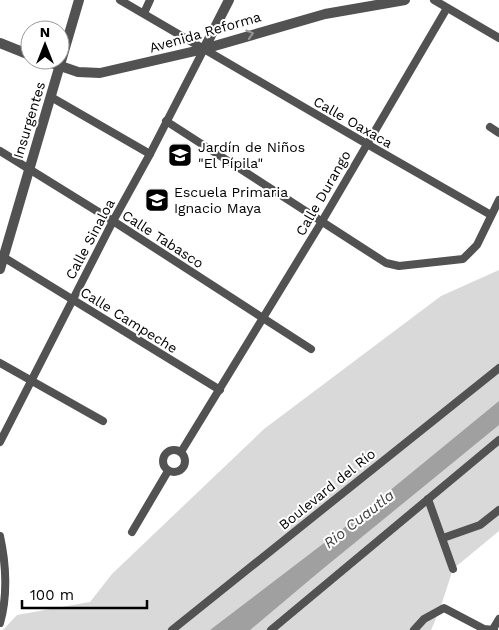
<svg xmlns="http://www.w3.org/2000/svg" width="499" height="630" font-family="'Work Sans',sans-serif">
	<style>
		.green { fill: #d9d9d9 }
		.water { fill: #a0a0a0 }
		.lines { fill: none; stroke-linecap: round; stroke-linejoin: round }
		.minor { stroke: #525252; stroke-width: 8 }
		.tertiary { stroke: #525252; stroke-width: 10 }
		.oneway { stroke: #979797 }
		.labels { text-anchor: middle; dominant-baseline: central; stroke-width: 4; stroke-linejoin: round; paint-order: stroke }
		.street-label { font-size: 14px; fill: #000; stroke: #fff }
		.poi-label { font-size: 14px; fill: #000; stroke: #fff; text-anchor: start }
		.water-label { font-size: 15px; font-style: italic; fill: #414141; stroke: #fff }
	</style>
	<rect width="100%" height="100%" fill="#fff"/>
	<polygon class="green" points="499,270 499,531 453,569 440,609 431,630 3,630 17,615 90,602 112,574 264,429 441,296"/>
	<polygon class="water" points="499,401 499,425 319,572 250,630 210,630 349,524"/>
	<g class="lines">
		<g class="minor">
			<polyline points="120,0 367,144 491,215"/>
			<polyline points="434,0 499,38"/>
			<polyline points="144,13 150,0"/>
			<polyline points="51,97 150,154"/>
			<polyline points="166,121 386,263 399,266 463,259 477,245 499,200"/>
			<polyline points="490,127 499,133"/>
			<polyline points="0,151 113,221 311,349"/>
			<polyline points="0,255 220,390"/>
			<polyline points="0,363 103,421"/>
			<polyline points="0,442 113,221 150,154 204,49"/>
			<circle cx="174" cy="461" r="11"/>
			<polyline points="181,452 321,223 447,8"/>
			<polyline points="428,499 453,569"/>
			<polyline points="132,532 168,471"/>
			<path d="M0,536c6,27 8,60 0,87"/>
			<polyline points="443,538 480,525 499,510"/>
			<polyline points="493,629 499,619"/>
			<polyline points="172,630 499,368"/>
			<polyline points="271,630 499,440"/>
			<polyline points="414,630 424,619 444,608 484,629 494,630"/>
		</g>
		<g class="tertiary">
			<polyline points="0,43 30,55"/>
			<polyline points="204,49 229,0"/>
			<polyline points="43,60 78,72 100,73 204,49 325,14 405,0"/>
			<polyline points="0,269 79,0"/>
		</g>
	</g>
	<defs><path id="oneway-chevron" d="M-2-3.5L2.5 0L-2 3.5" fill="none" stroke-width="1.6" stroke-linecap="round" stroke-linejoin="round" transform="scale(1.25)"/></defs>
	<use class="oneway" href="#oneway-chevron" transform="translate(250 34) rotate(-17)"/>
	<defs>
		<g id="school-square" transform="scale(1.25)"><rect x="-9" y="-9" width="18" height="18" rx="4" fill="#000" stroke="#fff"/><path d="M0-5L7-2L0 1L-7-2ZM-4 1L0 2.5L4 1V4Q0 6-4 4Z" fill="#fff"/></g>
	</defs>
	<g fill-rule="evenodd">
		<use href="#school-square" x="180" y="155"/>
		<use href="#school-square" x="157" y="200"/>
	</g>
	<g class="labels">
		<g class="street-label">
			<text transform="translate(205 32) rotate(-16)">Avenida Reforma</text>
			<text transform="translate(29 120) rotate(-73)">Insurgentes</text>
			<text transform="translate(353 122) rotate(30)">Calle Oaxaca</text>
			<text transform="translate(323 193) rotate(-60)">Calle Durango</text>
			<text transform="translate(90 239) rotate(-62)">Calle Sinaloa</text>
			<text transform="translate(163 239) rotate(33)">Calle Tabasco</text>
			<text transform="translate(129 320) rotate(32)">Calle Campeche</text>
			<text transform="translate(327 489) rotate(-39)">Boulevard del Río</text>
		</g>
		<g class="poi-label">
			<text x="198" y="147">Jardín de Niños<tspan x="198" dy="16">"El Pípila"</tspan></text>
			<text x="174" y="192">Escuela Primaria<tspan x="174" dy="16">Ignacio Maya</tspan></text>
		</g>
		<g class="water-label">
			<text transform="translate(359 519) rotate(-38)">Rio Cuautla</text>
		</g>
	</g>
	<g transform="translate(45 45)"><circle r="24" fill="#ffffff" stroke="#999999"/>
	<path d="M0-4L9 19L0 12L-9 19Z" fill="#000000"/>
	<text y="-8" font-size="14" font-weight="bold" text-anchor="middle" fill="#000000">N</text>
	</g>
	<path d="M22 600v8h125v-8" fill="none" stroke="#000000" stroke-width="2.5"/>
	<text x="30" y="600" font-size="15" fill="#000000" stroke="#ffffff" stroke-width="4" paint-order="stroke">100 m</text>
</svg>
